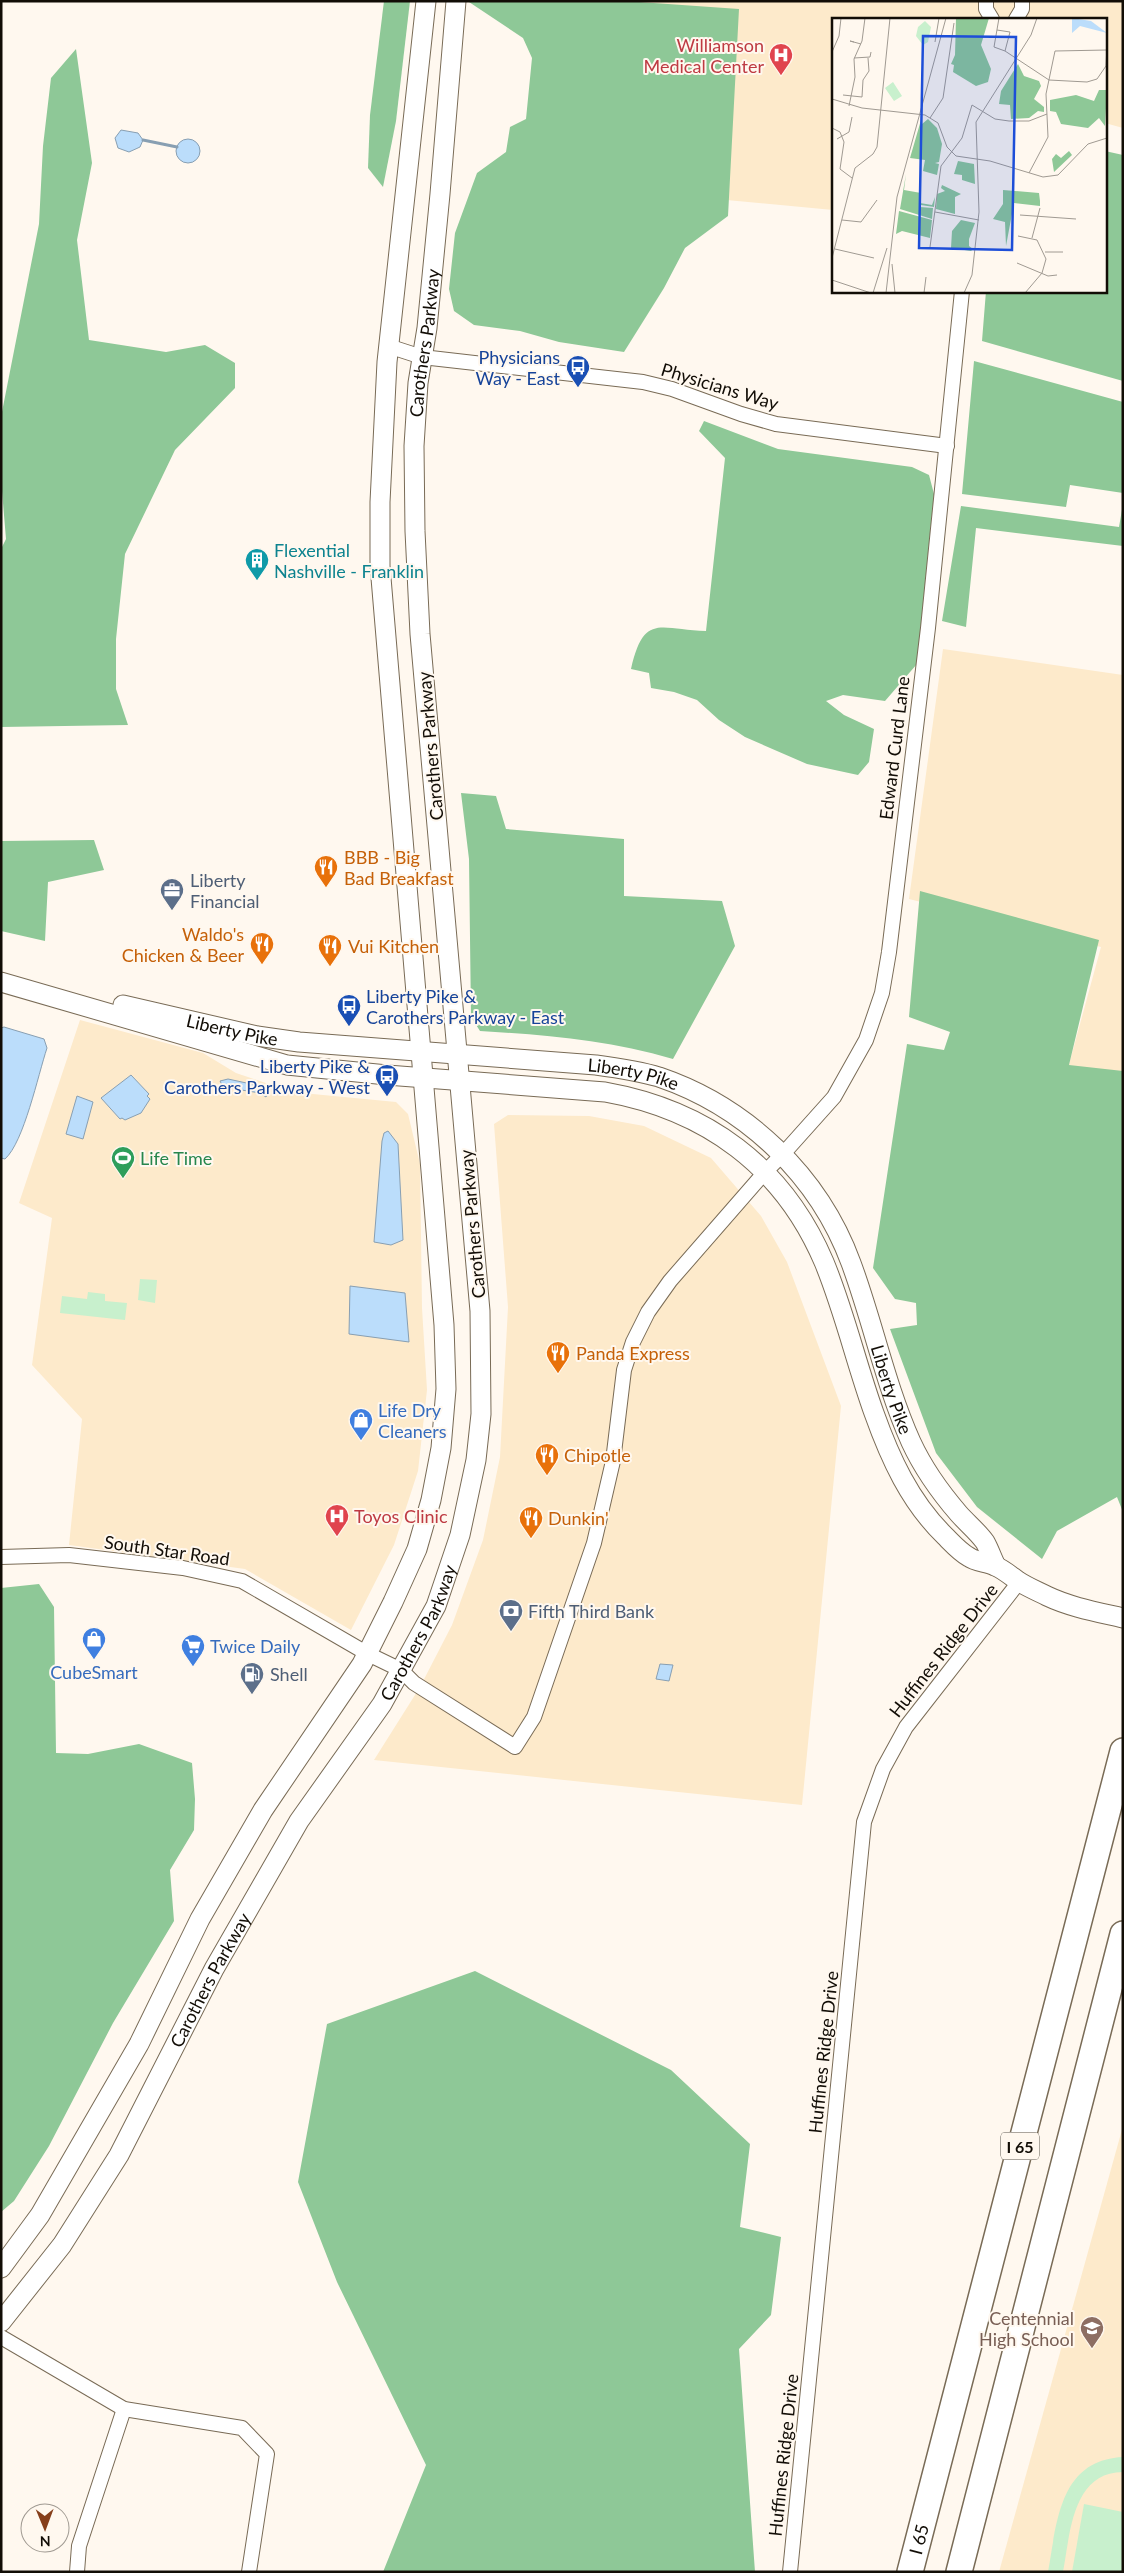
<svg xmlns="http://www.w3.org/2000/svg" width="1124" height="2573" font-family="Lato,sans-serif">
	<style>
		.built { fill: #fdeacb }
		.green { fill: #c8f0cd }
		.forest { fill: #8ec897 }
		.water { fill: #bbddfb; stroke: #889fb2 }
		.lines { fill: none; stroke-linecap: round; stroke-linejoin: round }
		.stream { stroke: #889fb2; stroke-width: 3 }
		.street-casing { stroke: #796b56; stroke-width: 16 }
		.secondary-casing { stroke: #796b56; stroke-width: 21 }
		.highway-casing { stroke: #796b56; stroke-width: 28 }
		.street { stroke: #fff; stroke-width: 14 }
		.secondary { stroke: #fff; stroke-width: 19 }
		.highway { stroke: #fff; stroke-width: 25 }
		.labels { text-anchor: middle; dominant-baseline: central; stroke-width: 4; stroke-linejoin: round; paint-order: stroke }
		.shield { fill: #fff8ef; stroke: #59544c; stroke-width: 1 }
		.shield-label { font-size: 16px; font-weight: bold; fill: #120d06 }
		.health-label { font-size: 18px; fill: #be3a42; stroke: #fff8ef; text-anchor: end }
		.street-label { font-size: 18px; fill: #120d06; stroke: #fff8ef }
		.transit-label { font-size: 18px; fill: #164399; stroke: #fff8ef; text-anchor: end }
		.culture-label { font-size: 18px; fill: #0d838f; stroke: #fff8ef; text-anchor: start }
		.food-label { font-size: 18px; fill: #c56008; stroke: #fff8ef; text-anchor: start }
		.service-label { font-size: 18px; fill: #4e5e75; stroke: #fff8ef; text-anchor: start }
		.leisure-label { font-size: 18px; fill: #27864d; stroke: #fff8ef; text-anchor: start }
		.shop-label { font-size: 18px; fill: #366cbe; stroke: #fff8ef; text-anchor: start }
		.education-label { font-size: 18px; fill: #785e54; stroke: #fff8ef; text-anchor: end }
		.inset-road { fill: none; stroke: #a09a92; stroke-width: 1 }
		.view { fill: #1d4ed8; fill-opacity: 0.15; stroke: #1d4ed8; stroke-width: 2.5 }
		.inset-edge { fill: none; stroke: #120d06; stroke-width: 2.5 }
	</style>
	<rect width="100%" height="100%" fill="#fff8ef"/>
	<g class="built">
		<polygon points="475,1 1123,1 1123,128 1105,123 1105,19 833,19 833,210 716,199 733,28"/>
		<polygon points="943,649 1123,675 1123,1074 1068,1068 1101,947 909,899"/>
		<polygon points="80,1020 203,1053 236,1073 292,1092 396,1102 408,1114 420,1164 422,1308 427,1390 418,1471 394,1545 351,1630 245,1569 69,1545 82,1419 32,1365 52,1218 19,1203"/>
		<polygon points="508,1115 589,1116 644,1126 711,1158 761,1216 787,1262 841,1406 802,1805 374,1760 420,1687 452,1625 483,1540 500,1457 508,1307 494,1124"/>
		<polygon points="1123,2126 1123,2572 999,2572"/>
	</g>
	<g class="green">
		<polygon points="140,1279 157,1280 155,1303 138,1300"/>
		<polygon points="88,1292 105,1294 105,1301 127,1303 125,1320 60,1313 62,1296 87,1299"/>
		<path d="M1123,2457v15c-51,0 -53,63 -60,100h-15c9,-49 11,-112 75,-115z"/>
		<polygon points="1084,2504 1123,2512 1123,2572 1072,2572"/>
	</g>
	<g class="forest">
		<polygon points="384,1 410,1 396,121 383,187 368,168 370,115"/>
		<polygon points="625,1 739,9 728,216 685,248 664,288 624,352 559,342 520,331 474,325 454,311 449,289 455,233 477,173 506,152 510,127 526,119 532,58 523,38 469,2"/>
		<polygon points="76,49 92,163 77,240 89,340 166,352 205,345 235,363 235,388 175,450 125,554 116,639 116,689 128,725 1,727 1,549 6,539 2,491 1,417 39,224 43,146 51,78"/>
		<polygon points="1105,151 1123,155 1123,381 982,341 986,291 1105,291"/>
		<polygon points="974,361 1123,402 1123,493 1070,485 1066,507 962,494"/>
		<path d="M704,421l74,28 134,18 17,8 5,19 -17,170 -32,37 -42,-6 -17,6 18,14 30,14 -5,33 -11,13 -51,-11 -62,-27 -26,-17 -22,-20 -23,-8 -23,-4 -2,-15 -18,-4c13,-57 29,-39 75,-38l19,-173 -26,-27z"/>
		<polygon points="1123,504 1123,546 976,528 966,627 942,621 961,506 1119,527"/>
		<path d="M461,793l35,3 10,33 118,10v57l98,5 13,45 -62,113c-65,-19 -125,-24 -193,-28l-9,-14 -2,-158z"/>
		<polygon points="94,840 104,870 48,882 45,941 1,931 1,841"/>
		<polygon points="920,891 1099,940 1069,1065 1123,1071 1123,1512 1117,1497 1057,1531 1042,1559 977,1507 936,1453 890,1329 917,1325 916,1303 895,1299 873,1268 907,1044 944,1050 950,1032 909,1017"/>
		<polygon points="39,1584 54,1607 56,1753 88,1754 139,1744 192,1763 195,1799 194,1830 170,1870 174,1921 113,2023 49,2146 14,2201 1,2212 1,1588"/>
		<polygon points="475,1971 671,2070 750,2144 740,2227 781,2237 771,2315 739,2349 755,2572 383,2572 426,2465 337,2282 298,2182 327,2024"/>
	</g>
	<g class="water">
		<polygon points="121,130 138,133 143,140 140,147 129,152 118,148 115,138"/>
		<circle cx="188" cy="151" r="12"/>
		<path d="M4,1027l40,12 3,9c-9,27 -23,94 -42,111l-4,-1v-130z"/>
		<polygon points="131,1075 149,1094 147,1096 150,1099 141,1113 125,1120 122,1118 120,1119 101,1098"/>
		<polygon points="228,1079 265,1087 268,1093 266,1097 260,1093 223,1087 220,1081"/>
		<polygon points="77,1096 93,1102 83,1139 66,1134"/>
		<polygon points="388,1131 398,1144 403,1240 391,1245 374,1242 382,1141 384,1133"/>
		<polygon points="350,1286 405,1293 409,1342 349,1334"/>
		<polygon points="660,1664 673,1665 669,1681 656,1679"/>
	</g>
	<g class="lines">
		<polyline class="stream" points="143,140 177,147"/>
		<g class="street-casing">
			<g id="street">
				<polyline points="986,1 986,9 992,19"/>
				<polyline points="1016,19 1022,9 1022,1"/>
				<polyline points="388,346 422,357 643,382 672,389 741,414 776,424 947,446"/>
				<polyline points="1,1557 69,1555 183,1568 242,1581 368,1654 401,1670 414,1683 515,1747 534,1717 594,1543 613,1461 624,1370 633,1342 648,1312 670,1281 765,1172 783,1154 834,1097 866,1040 882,993 889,952 928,628 962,291"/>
				<polyline points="1,2337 124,2409 242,2428 267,2454 249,2572"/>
				<polyline points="77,2572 79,2546 124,2409"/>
				<polyline points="790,2572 864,1822 883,1769 906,1727 1019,1582"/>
			</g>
		</g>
		<g class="secondary-casing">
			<g id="secondary">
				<path d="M1,982l286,83 100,10 218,17c101,18 178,74 219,170 20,48 32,101 50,151 16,45 36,89 71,123 7,7 15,16 24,21 7,5 18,5 26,9 8,3 16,10 23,15 9,6 19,10 29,15 23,11 50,16 76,22"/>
				<path id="s1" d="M123,1005l134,31 42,6 297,23c22,3 43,6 63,12 88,30 160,99 192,186 22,59 34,121 60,179 12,26 29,50 48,72 8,9 19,18 26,28 4,7 7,16 11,24"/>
				<polyline points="1,2268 40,2215 139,2044 200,1919 263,1810 362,1664 393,1602 417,1549 431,1500 441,1448 446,1389 444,1325 380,566 380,502 387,362 426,1"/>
				<path id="s2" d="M1,2322l61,-77 57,-90 95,-186 85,-148 83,-117 54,-98 24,-71 16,-75 5,-46 -1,-103 -60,-677 -5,-103 -1,-85 4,-63 9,-55 13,-134 16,-193"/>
			</g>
		</g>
		<g class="highway-casing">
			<g id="highway">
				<path id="s3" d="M910,2572l213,-821"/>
				<polyline points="959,2572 1123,1934"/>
			</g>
		</g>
		<use href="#street" class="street"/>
		<use href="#secondary" class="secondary"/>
		<use href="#highway" class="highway"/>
	</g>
	<defs>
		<g id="hospital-pin" transform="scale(1.25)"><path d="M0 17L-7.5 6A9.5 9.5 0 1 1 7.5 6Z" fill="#e0444e" stroke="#fff8ef"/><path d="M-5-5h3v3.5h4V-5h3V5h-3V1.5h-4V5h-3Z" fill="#fff"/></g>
		<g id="bus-pin" transform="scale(1.25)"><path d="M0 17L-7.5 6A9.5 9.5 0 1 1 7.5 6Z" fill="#1a4fb4" stroke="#fff8ef"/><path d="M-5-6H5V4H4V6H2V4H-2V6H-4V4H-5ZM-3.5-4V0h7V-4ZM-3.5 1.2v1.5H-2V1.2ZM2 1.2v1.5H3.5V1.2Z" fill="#fff"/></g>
		<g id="building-pin" transform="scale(1.25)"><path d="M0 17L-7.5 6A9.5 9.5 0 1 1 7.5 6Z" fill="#0f9aa8" stroke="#fff8ef"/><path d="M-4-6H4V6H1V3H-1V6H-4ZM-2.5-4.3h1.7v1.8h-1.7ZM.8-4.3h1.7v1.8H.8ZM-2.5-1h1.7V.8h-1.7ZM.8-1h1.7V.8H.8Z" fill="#fff"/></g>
		<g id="restaurant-pin" transform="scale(1.25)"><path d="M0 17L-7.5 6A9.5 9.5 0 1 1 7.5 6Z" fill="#e8710a" stroke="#fff8ef"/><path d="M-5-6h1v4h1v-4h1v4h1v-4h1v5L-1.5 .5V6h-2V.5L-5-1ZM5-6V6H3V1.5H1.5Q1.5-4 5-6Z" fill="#fff"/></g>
		<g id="office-pin" transform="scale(1.25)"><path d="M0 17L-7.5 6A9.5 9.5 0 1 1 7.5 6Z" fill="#5c6f8a" stroke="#fff8ef"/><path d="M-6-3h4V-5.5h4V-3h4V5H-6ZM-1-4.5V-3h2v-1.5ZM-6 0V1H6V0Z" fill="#fff"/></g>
		<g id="stadium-pin" transform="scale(1.25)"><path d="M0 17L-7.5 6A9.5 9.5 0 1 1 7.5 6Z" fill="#2e9e5b" stroke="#fff8ef"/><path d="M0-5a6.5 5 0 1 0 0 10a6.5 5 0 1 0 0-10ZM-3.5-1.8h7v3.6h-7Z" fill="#fff"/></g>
		<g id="shop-pin" transform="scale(1.25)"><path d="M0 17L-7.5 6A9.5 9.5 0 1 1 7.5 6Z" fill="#3f7fe0" stroke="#fff8ef"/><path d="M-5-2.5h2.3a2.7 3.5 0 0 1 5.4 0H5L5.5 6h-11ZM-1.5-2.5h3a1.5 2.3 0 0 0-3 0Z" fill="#fff"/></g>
		<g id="bank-pin" transform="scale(1.25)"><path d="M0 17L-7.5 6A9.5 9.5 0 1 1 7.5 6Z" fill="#5c6f8a" stroke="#fff8ef"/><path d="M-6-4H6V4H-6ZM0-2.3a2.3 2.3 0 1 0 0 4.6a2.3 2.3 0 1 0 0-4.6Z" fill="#fff"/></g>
		<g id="supermarket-pin" transform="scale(1.25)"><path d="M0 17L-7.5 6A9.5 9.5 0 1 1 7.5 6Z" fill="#3f7fe0" stroke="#fff8ef"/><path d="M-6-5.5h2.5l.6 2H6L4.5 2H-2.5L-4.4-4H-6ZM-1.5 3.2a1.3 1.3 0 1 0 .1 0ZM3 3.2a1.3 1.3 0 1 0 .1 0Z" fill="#fff"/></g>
		<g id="fuel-pin" transform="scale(1.25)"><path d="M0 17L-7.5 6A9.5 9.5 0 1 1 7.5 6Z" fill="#5c6f8a" stroke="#fff8ef"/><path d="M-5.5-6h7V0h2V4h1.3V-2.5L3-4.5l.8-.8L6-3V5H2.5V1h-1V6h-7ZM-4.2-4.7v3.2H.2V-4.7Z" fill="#fff"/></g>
		<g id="school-pin" transform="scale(1.25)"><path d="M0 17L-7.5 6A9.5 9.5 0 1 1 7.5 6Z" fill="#8d6e63" stroke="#fff8ef"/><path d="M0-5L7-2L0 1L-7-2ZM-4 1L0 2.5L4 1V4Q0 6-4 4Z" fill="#fff"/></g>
	</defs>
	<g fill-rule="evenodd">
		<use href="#hospital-pin" x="781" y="55"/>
		<use href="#bus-pin" x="578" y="367"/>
		<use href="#building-pin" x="257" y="560"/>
		<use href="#restaurant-pin" x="326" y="867"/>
		<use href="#office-pin" x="172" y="890"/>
		<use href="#restaurant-pin" x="262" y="944"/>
		<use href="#restaurant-pin" x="330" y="946"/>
		<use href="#bus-pin" x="349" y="1006"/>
		<use href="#bus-pin" x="387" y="1076"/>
		<use href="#stadium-pin" x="123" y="1158"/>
		<use href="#restaurant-pin" x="558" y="1353"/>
		<use href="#shop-pin" x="361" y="1420"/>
		<use href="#restaurant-pin" x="547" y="1455"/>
		<use href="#hospital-pin" x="337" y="1516"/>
		<use href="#restaurant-pin" x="531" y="1518"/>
		<use href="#bank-pin" x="511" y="1611"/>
		<use href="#shop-pin" x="94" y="1639"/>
		<use href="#supermarket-pin" x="193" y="1646"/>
		<use href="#fuel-pin" x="252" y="1674"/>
		<use href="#school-pin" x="1092" y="2328"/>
	</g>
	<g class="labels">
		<rect class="shield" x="1001" y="2132.5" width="38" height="27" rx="4"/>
		<g class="shield-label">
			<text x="1020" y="2146">I 65</text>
		</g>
		<g class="health-label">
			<text x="764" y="45">Williamson<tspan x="764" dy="21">Medical Center</tspan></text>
			<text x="354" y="1516" text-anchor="start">Toyos Clinic</text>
		</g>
		<g class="street-label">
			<text stroke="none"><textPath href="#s2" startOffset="2112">Carothers Parkway</textPath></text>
			<text transform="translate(720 386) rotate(17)">Physicians Way</text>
			<text transform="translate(430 746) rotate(-95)">Carothers Parkway</text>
			<text transform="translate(894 748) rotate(-83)">Edward Curd Lane</text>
			<text stroke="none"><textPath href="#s1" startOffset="112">Liberty Pike</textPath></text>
			<text stroke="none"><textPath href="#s1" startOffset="516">Liberty Pike</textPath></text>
			<text transform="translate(472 1224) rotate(-95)">Carothers Parkway</text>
			<text stroke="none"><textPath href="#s1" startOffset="951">Liberty Pike</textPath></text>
			<text transform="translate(167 1550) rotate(8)">South Star Road</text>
			<text stroke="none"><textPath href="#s2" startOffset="808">Carothers Parkway</textPath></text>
			<text transform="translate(943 1650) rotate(-52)">Huffines Ridge Drive</text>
			<text stroke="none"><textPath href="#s2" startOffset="402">Carothers Parkway</textPath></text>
			<text transform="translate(823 2052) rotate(-84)">Huffines Ridge Drive</text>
			<text transform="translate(783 2455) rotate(-84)">Huffines Ridge Drive</text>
			<text stroke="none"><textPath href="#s3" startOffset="34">I 65</textPath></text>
		</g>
		<g class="transit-label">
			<text x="560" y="357">Physicians<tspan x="560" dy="21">Way - East</tspan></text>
			<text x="366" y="996" text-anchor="start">Liberty Pike &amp;<tspan x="366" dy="21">Carothers Parkway - East</tspan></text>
			<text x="370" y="1066">Liberty Pike &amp;<tspan x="370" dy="21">Carothers Parkway - West</tspan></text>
		</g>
		<g class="culture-label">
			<text x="274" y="550">Flexential<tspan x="274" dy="21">Nashville - Franklin</tspan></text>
		</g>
		<g class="food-label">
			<text x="344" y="857">BBB - Big<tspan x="344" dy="21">Bad Breakfast</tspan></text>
			<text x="244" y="934" text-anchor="end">Waldo's<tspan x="244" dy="21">Chicken &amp; Beer</tspan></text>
			<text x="348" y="946">Vui Kitchen</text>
			<text x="576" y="1353">Panda Express</text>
			<text x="564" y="1455">Chipotle</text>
			<text x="548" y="1518">Dunkin'</text>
		</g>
		<g class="service-label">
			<text x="190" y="880">Liberty<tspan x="190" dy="21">Financial</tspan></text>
			<text x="528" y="1611">Fifth Third Bank</text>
			<text x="270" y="1674">Shell</text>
		</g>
		<g class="leisure-label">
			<text x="140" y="1158">Life Time</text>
		</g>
		<g class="shop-label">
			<text x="378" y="1410">Life Dry<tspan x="378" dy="21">Cleaners</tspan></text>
			<text x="210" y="1646">Twice Daily</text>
			<text x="94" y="1672" text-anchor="middle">CubeSmart</text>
		</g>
		<g class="education-label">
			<text x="1074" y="2318">Centennial<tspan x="1074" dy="21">High School</tspan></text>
		</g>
	</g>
	<g transform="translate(832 18)">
		<rect width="275" height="275" fill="#fff8ef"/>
		<path d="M93,3l6,6 -3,15 -5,3 -7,-9 2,-9zM61,64l9,14 -8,5 -9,-13z" fill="#c8f0cd"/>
		<path d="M124,0h33l-8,27 10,24 -3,13 -12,4 -23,-14 1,-7 -3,-1 4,-9zM186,46l6,12 15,5 2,5 -7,13 10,8v5l-6,-1 -9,7 -18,1 -1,-14 -11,-1 2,-13zM267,72h8l-2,36 -6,-8 -11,10 -27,-4 -5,-12 -6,-1v-11l26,-5 18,6zM96,101l9,9 5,16 -3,18 -4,1 4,1 -2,11 -14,-4 2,-11 -15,-2 11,-38 1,4zM237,133l3,4 -18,17 -2,-13 4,-5 5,4zM126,143l16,3 1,20 -13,-4v-5l-8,-1zM74,156l-2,16 17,3 -1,10 12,2 3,-8 -1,10 -13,-2 -1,2 13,1 -1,11 -32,-10zM110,167l19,9 -6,3v17l-19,-5 1,-15 8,-3 -4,-3zM171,172l36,3 1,8v5l-26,-3 -8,43 -1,-24 -12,-3 10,-15zM67,193l33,9 -2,18 -28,-7 -6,3zM129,202l14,3 -6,16v7l4,3 -2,2 -20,-3 1,-17z" fill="#8ec897"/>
		<path d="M240,0l19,3 16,12 -27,-7 -8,7z" fill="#bbddfb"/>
		<path class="inset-road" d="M167,0l-5,29 11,4 44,29 38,2 10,-3 9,-13 1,-21M165,12l13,2 -5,19M22,24l-4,-1 11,3M103,24l4,-24M0,34l7,-16 2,-18M22,40l16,-1 1,-5M11,77l19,2 1,-17 6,-9 -1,-13M0,81l30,9 63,7 13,8 9,24 9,9 34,5 53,16 15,-2 30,-31 19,-6M17,88l6,-29 -1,-18 8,-18 3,-23M98,100l13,-20 11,-75M0,110l8,4 4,10 -4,27 12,9M5,121l12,-7 3,-15M197,155l19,-36 -2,-43 9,-43 52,-1M103,194l44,8M188,197l56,4M10,202l19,2 16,-22M186,218l19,4 9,19 -4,14 -17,20M200,220l8,-30M98,229l11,-81 21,-28 10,-33 23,14 14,2h20l18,-7M3,231l39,9M213,234h18M0,240l23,-90 18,-14 4,-7 13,-129M185,245l31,13 9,-1M60,246l3,29M0,262l39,13M41,275l14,-45M54,275l11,-96 49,-179M92,275l2,-16M132,275l8,-18 7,-63 -3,-90 55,-87 6,-17"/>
		<path class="view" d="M91,18l93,1 -4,213 -93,-2z"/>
		<rect width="275" height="275" class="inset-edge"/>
	</g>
	<rect width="1124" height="2573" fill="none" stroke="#120d06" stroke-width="5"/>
	<g transform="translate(45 2528) rotate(179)"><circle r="24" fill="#fff8ef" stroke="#a09a92"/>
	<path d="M0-4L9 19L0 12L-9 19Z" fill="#863f1b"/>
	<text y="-8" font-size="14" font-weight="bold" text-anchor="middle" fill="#120d06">N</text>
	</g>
</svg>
